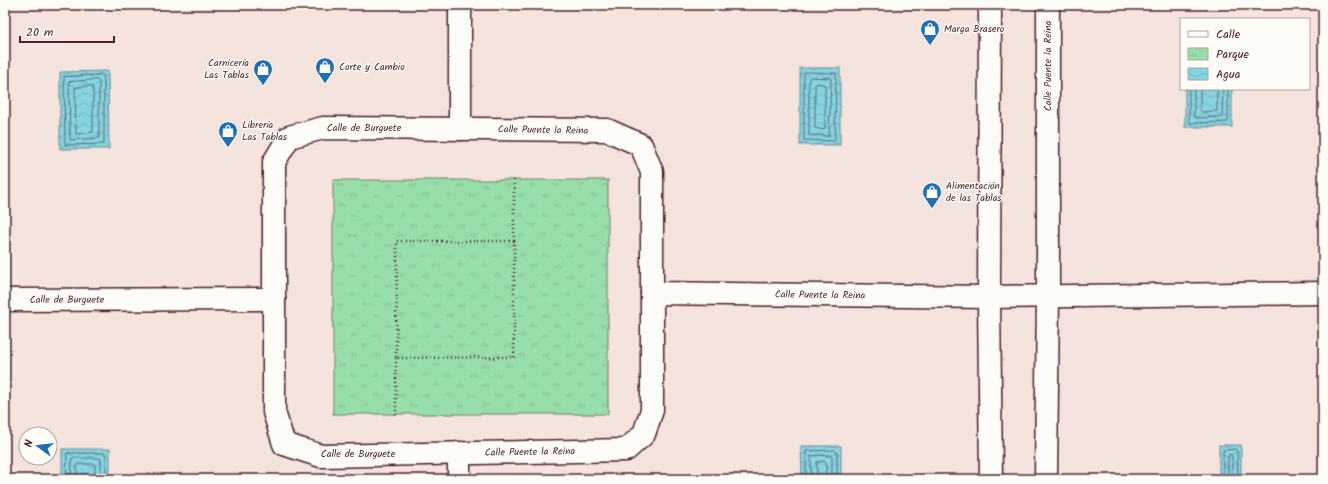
<svg xmlns="http://www.w3.org/2000/svg" width="1328" height="484" font-family="Kalam,sans-serif">
	<style>
		.park { fill: url(#park-tufts); stroke: #717e6b }
		.water { fill: url(#water-waves); stroke: #6d8c98 }
		.lines { fill: none; stroke-linecap: round; stroke-linejoin: round }
		.shore { stroke: #626774; stroke-width: 1 }
		.minor-casing { stroke: #4a1f2b; stroke-width: 25 }
		.path { stroke: #4a1f2b; stroke-width: 2.5; stroke-dasharray: 1 3; stroke-linecap: butt }
		.minor { stroke: #fdfcf7; stroke-width: 22 }
		.labels { text-anchor: middle; dominant-baseline: central; stroke-width: 3; stroke-linejoin: round; paint-order: stroke }
		.poi-label { font-size: 10px; fill: #4a1f2b; stroke: #fdfcf7; text-anchor: start }
		.street-label { font-size: 10px; fill: #4a1f2b; stroke: #fdfcf7 }
	</style>
	<defs>
		<pattern id="park-tufts" width="24" height="20" patternUnits="userSpaceOnUse"><rect width="24" height="20" fill="#98deab"/><path d="M3 7l-1-3M5 7V3M7 7l1-3M15 17l-1-3M17 17v-4M19 17l1-3" fill="none" stroke="#84be93"/></pattern>
		<pattern id="water-waves" width="16" height="10" patternUnits="userSpaceOnUse"><rect width="16" height="10" fill="#85d4e1"/><path d="M0 5q4-4 8 0t8 0" fill="none" stroke="#74b6c1"/></pattern>
	</defs>
	<rect width="100%" height="100%" fill="#f5e3dd"/>
	<filter id="ink" filterUnits="userSpaceOnUse"><feTurbulence type="fractalNoise" baseFrequency=".025" numOctaves="2"/><feDisplacementMap in="SourceGraphic" scale="8" xChannelSelector="R" yChannelSelector="G"/><feConvolveMatrix kernelMatrix="1 2 1 2 8 2 1 2 1" color-interpolation-filters="sRGB"/></filter>
	<g filter="url(#ink)">
		<rect class="park" x="333" y="180" width="275" height="234"/>
		<g class="water">
			<rect x="800" y="68" width="40" height="77"/>
			<polygon points="108,71 109,149 60,149 60,72"/>
			<rect x="1185" y="89" width="47" height="38"/>
			<rect x="1219" y="445" width="22" height="34"/>
			<polygon points="801,446 841,446 841,479 802,479"/>
			<rect x="62" y="449" width="48" height="30"/>
		</g>
		<g class="lines">
			<g class="shore">
				<polygon points="806,72 836,73 835,141 804,140 804,74"/>
				<polygon points="102,75 104,77 104,144 65,145 64,77"/>
				<polygon points="811,77 831,78 829,136 809,135 809,79"/>
				<polygon points="97,80 99,82 99,138 70,140 69,82"/>
				<polygon points="817,83 825,85 825,128 823,130 815,128 815,85"/>
				<polygon points="91,86 93,88 93,132 76,134 75,88"/>
				<polyline points="1189,89 1189,121 1191,123 1228,122 1228,89"/>
				<polyline points="1194,89 1194,116 1196,118 1222,117 1223,89"/>
				<polyline points="1200,89 1200,110 1202,112 1217,111 1217,89"/>
				<polyline points="66,479 67,453 104,453 106,454 106,479"/>
				<polyline points="71,479 72,458 99,458 101,459 101,479"/>
				<polyline points="77,479 77,464 93,464 95,465 95,479"/>
				<polyline points="806,479 806,451 835,450 837,452 837,479"/>
				<polyline points="811,479 811,456 830,455 832,457 832,479"/>
				<polyline points="817,479 817,462 824,461 826,463 826,479"/>
				<polyline points="1223,479 1223,450 1235,449 1237,451 1238,479"/>
				<polyline points="1228,479 1228,456 1230,454 1232,456 1232,479"/>
			</g>
			<g class="minor-casing">
				<g id="minor">
					<polyline points="990,5 989,297 991,479"/>
					<polygon points="323,128 607,130 641,145 652,172 652,410 644,434 626,450 321,456 284,444 274,412 274,162 289,137"/>
					<polyline points="460,129 460,5"/>
					<path id="s1" d="M652,293l337,4 334,-4"/>
					<path id="s2" d="M5,300l269,-1"/>
					<polyline points="459,479 459,453"/>
					<polyline points="1046,479 1048,295 1048,5"/>
				</g>
			</g>
			<g class="path">
				<polyline points="514,241 397,241 396,358 514,357 514,180"/>
				<polyline points="396,415 396,358"/>
			</g>
			<use href="#minor" class="minor"/>
		</g>
	</g>
	<defs>
		<g id="shop-pin" transform="scale(1)"><path d="M0 17L-7.5 6A9.5 9.5 0 1 1 7.5 6Z" fill="#1f6fb2" stroke="#fdfcf7"/><path d="M-5-2.5h2.3a2.7 3.5 0 0 1 5.4 0H5L5.5 6h-11ZM-1.5-2.5h3a1.5 2.3 0 0 0-3 0Z" fill="#fff"/></g>
	</defs>
	<g fill-rule="evenodd">
		<use href="#shop-pin" x="930" y="29"/>
		<use href="#shop-pin" x="325" y="67"/>
		<use href="#shop-pin" x="263" y="69"/>
		<use href="#shop-pin" x="228" y="131"/>
		<use href="#shop-pin" x="932" y="192"/>
	</g>
	<g class="labels">
		<g class="poi-label">
			<text x="944" y="29">Marga Brasero</text>
			<text x="249" y="63" text-anchor="end">Carnicería<tspan x="249" dy="12">Las Tablas</tspan></text>
			<text x="339" y="67">Corte y Cambio</text>
			<text x="242" y="125">Librería<tspan x="242" dy="12">Las Tablas</tspan></text>
			<text x="946" y="186">Alimentación<tspan x="946" dy="12">de las Tablas</tspan></text>
		</g>
		<g class="street-label">
			<text transform="translate(1048 66) rotate(-90)">Calle Puente la Reina</text>
			<text x="364" y="128">Calle de Burguete</text>
			<text transform="translate(543 130) rotate(1)">Calle Puente la Reina</text>
			<text stroke="none"><textPath href="#s1" startOffset="168">Calle Puente la Reina</textPath></text>
			<text stroke="none"><textPath href="#s2" startOffset="62">Calle de Burguete</textPath></text>
			<text transform="translate(530 452) rotate(-1)">Calle Puente la Reina</text>
			<text x="358" y="454">Calle de Burguete</text>
		</g>
	</g>
	<rect width="1328" height="484" fill="none" stroke="#fdfcf7" stroke-width="20"/>
	<rect x="10" y="10" width="1308" height="464" fill="none" stroke="#4a1f2b" stroke-width="1.5" filter="url(#ink)"/>
	<rect x="1180" y="18" width="130" height="72" fill="#fdfcf7" stroke="#b5a4a5"/>
	<rect x="1188" y="31" width="20" height="6" fill="#fdfcf7" stroke="#b5a4a5"/>
	<text x="1216" y="38" font-size="12" fill="#4a1f2b">Calle</text>
	<rect x="1188" y="48" width="20" height="12" fill="url(#park-tufts)" stroke="#b5a4a5"/>
	<text x="1216" y="58" font-size="12" fill="#4a1f2b">Parque</text>
	<rect x="1188" y="68" width="20" height="12" fill="url(#water-waves)" stroke="#b5a4a5"/>
	<text x="1216" y="78" font-size="12" fill="#4a1f2b">Agua</text>
	<g transform="translate(38 446) rotate(285)"><circle r="19" fill="#fdfcf7" stroke="#b5a4a5"/>
	<path d="M0-3L7 15L0 10L-7 15Z" fill="#1f6fb2"/>
	<text y="-6" font-size="11" font-weight="bold" text-anchor="middle" fill="#4a1f2b">N</text>
	</g>
	<path d="M20 36v6h94v-6" fill="none" stroke="#4a1f2b" stroke-width="2"/>
	<text x="26" y="36" font-size="12" fill="#4a1f2b" stroke="#fdfcf7" stroke-width="3" paint-order="stroke">20 m</text>
</svg>
